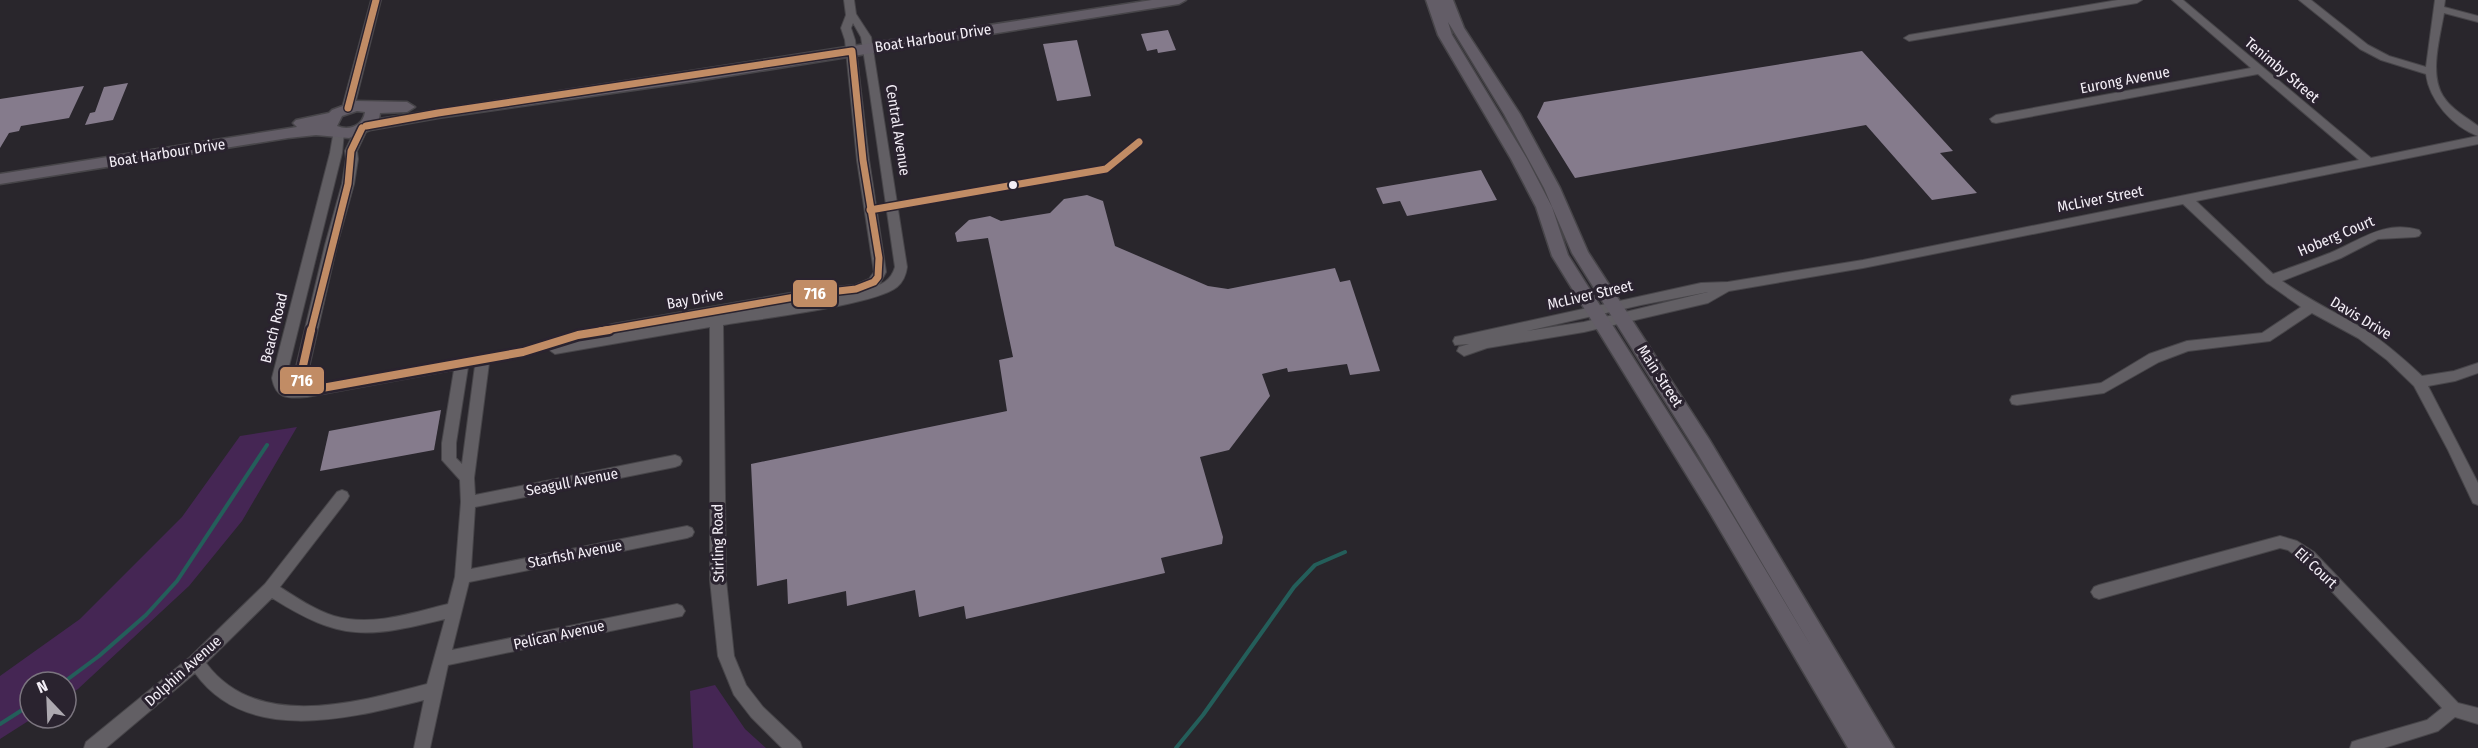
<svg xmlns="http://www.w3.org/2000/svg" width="2478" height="748" font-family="'Fira Sans Condensed',sans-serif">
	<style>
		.green { fill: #452654 }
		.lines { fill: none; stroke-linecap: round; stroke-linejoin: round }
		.stream { stroke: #245e5a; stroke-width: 4 }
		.building { fill: #857b8c }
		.minor-casing { stroke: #474549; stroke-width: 2 }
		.major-casing { stroke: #474549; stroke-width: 3 }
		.minor { fill: #625f64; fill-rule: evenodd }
		.major { fill: #635d67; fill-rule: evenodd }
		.bus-1-far1-casing { stroke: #2a232f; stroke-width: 10 }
		.bus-1-casing { stroke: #2a232f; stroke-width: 13 }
		.bus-1-far1 { stroke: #c18c65; stroke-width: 7 }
		.bus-1 { stroke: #c18c65; stroke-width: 8 }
		.bus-dot { fill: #f4eff7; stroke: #2a232f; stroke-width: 2 }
		.labels { text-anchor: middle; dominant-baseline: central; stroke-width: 6; stroke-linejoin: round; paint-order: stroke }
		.street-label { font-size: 15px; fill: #f4eff7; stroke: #2a232f }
		.line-badge { stroke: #2a232f; stroke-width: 2 }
		.badge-label { font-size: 16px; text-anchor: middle; font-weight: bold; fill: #fff }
	</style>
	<rect width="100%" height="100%" fill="#29262c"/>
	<g class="green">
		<polygon points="297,427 242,521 189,586 78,689 66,697 66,682 30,682 30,718 33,718 0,739 0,676 80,619 182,517 240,436"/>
		<polygon points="715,685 745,729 766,748 693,748 690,691"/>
	</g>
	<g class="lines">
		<g class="stream">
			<polyline points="64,682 99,656 146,615 177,581 267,445"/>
			<polyline points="0,724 30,705"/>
			<polyline points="1176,748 1203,715 1294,587 1315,565 1345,552"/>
		</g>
	</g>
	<g class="building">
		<polygon points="1168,30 1176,50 1158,53 1157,49 1147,51 1141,34"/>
		<polygon points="1077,40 1091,96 1057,101 1043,44"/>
		<polygon points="1862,51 1953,151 1940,153 1977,193 1932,200 1866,125 1575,178 1537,117 1544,102"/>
		<polygon points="128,83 113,120 85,125 90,113 95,112 104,87"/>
		<polygon points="84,86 69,118 21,126 19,131 9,133 0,148 0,99"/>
		<polygon points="1481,170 1497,200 1407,216 1400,201 1383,204 1376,188"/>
		<polygon points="1087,195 1103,201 1115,246 1208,286 1228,289 1335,268 1340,282 1350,280 1380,371 1350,375 1347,364 1288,372 1287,368 1262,374 1270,396 1229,450 1200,457 1223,537 1222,544 1161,558 1165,573 966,619 964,606 919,617 915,590 847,606 846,591 788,604 787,579 757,586 751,464 1007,411 999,360 1013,357 988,238 957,242 955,233 969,220 990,216 1001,221 1050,213 1064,199"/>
		<polygon points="441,410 434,450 320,471 329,431"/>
	</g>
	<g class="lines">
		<g class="minor-casing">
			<g id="minor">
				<polygon points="371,0 381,0 354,108 348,112 342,108"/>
				<path d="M844,0h10l2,14 15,23 36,230c-1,8 -4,15 -10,20 -22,18 -140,32 -174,38l3,255 8,76 12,29 17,22 37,35 2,6h-20l-31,-31 -17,-22 -16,-39 -8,-76v-253l-155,27 -7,-5 -25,8 -34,6 -15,115 1,17 200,-40 5,2 2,4 -2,4 -5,2 -200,40 -4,62 216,-43 5,2 2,4 -2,4 -5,2 -218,44 -17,68 225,-46 5,2 3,5 -3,5 -234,49 -18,83h-16l10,-48c-73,18 -177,46 -229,-27l-89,75h-22l2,-6 104,-85 75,-73 72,-92 5,-2 5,2 2,4 -2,4 -67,87c17,11 35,23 54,29 37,11 78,-3 114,-12l7,-27 6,-75 -1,-22 -18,-20v-17l12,-73 -147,27c-19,1 -31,3 -35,-19l58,-225 4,-23 4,-1 6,4 -2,20 -56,225 1,7 5,3 8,-1 -7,-8 32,-134 17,-61 4,-25 -1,-8 11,-23 6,-4 6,4 -11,23 1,8 -4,25 -17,61 -30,132 16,7 200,-37 55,-17 234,-41 43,-4 14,-6 5,-7 -17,-112 -12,-120 -4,-12 5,-13zM853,23l8,14 8,50 26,180c-4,14 -14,18 -27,22l11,-4 7,-13 -17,-112 -14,-120 -4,-12zM710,317l-133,23h1zM475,366l-13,98 -6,-6v-15l12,-76zM272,598c70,44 95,40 173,21l-18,65c-69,18 -170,48 -221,-21z"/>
				<polygon points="2118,0 2142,0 2137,3 1909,41 1904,38 1909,35"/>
				<path d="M2172,0h11l188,158 107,-22v8l-282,57 77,73c19,-7 39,-14 57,-21 31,-13 54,-33 89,-23l2,3 -2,3 -4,1 -37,2 -37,19 -59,23c27,19 57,33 85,50 20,13 38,29 55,45l32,-5 24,-8v10l-23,8 -27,5 50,97v22l-5,-2 -25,-53 -34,-64 -27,-26 -29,-22 -46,-25 -42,28 -82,10 -29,11 -55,31 -87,12 -5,-1 -2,-4 2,-4 5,-1 84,-12 48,-29 38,-13 75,-8 39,-26 -34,-24 -84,-79 -320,64 -134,23 -21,12 -124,29 -97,16 -23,8 -7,-5 2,-4 10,-3 -14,1 -2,-4 2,-4 5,-1 241,-53 27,-1 135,-22 496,-100 -101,-86 -262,49 -4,-1 -2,-3 6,-4 255,-47zM1708,292l-124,30 -57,9 114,-26z"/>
				<path d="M2299,0h12l57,45 21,11 37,11 9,-67h10l-1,7 34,9v6l-34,-9c-4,24 -15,61 -1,83 8,13 23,21 35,30v10c-25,-9 -49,-36 -52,-62l-45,-14 -21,-11z"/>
				<polygon points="2280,536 2297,541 2314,552 2458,703 2478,708 2478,724 2455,717 2438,731 2384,748 2350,748 2352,742 2358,740 2427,720 2442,708 2304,562 2288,550 2280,548 2099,599 2094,597 2091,592 2094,587 2099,585"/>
			</g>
		</g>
		<g class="major-casing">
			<g id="major">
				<path d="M1152,0h34l-7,4 -482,77 -259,37 -68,12 -21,8 -33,-3 -28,3 -288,46v-10l297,-47 -4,-4 3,-3 33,-7 3,-3 24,-9 51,1 8,5 -8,5 -27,1 -1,6zM357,111l8,1c-2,14 -16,19 -28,14l5,-10z"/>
				<path d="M1426,0h27l11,28 56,86 40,74 28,64 121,187 185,309h-46l-138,-235 -158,-257 -16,-49 -25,-48 -73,-124zM1448,22l56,92 40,74 28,65 123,196 116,197 -87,-145 -156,-246 -16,-48 -25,-48 -75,-124z"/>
			</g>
		</g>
		<use href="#minor" class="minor"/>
		<use href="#major" class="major"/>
		<g class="bus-1-far1-casing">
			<g id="bus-1-far1">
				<polyline points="348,108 376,0"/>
				<polyline points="366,126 438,113 852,51 863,160 879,258 878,277 874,282 856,289 812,294 600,331"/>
				<polyline points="870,210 1106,169 1139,142"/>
				<polyline points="311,331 348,184 351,151 362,128"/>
			</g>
		</g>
		<g class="bus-1-casing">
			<polyline id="bus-1" points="311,330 300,379 306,384 322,388 523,352 578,335 609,330"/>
		</g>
		<use href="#bus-1-far1" class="bus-1-far1"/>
		<use href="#bus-1" class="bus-1"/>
	</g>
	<circle class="bus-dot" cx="1013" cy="185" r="5"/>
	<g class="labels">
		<g class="street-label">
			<text transform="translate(933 38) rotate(-9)">Boat Harbour Drive</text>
			<text transform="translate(2282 70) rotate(40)">Tenimby Street</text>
			<text transform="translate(2125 80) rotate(-11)">Eurong Avenue</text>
			<text transform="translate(898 130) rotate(81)">Central Avenue</text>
			<text transform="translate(167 153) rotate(-9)">Boat Harbour Drive</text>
			<text transform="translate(2100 199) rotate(-11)">McLiver Street</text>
			<text transform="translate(2336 236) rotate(-23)">Hoberg Court</text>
			<text transform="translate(1590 295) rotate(-13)">McLiver Street</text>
			<text transform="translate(695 299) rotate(-10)">Bay Drive</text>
			<text transform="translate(2361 318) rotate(31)">Davis Drive</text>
			<text transform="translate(274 328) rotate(-76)">Beach Road</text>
			<text transform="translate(1660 376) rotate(57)">Main Street</text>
			<text transform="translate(572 482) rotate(-11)">Seagull Avenue</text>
			<text transform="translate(718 543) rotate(-91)">Stirling Road</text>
			<text transform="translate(575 554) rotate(-11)">Starfish Avenue</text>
			<text transform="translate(2316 568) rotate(43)">Eli Court</text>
			<text transform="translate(559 635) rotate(-12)">Pelican Avenue</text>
			<text transform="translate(183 671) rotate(-42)">Dolphin Avenue</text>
		</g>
	</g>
	<g class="line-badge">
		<rect x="792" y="279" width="46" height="29" rx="6" fill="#c18c65"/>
		<rect x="279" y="366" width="46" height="29" rx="6" fill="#c18c65"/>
	</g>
	<g class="badge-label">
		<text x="815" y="299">716</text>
		<text x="302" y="386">716</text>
	</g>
	<g transform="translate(48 700) rotate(337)"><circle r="28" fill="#2a232f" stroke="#7b757f" stroke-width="1.5"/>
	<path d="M0-4.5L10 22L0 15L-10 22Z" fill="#ada9b0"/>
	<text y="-9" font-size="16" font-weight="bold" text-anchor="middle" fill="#f4eff7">N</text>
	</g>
</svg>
